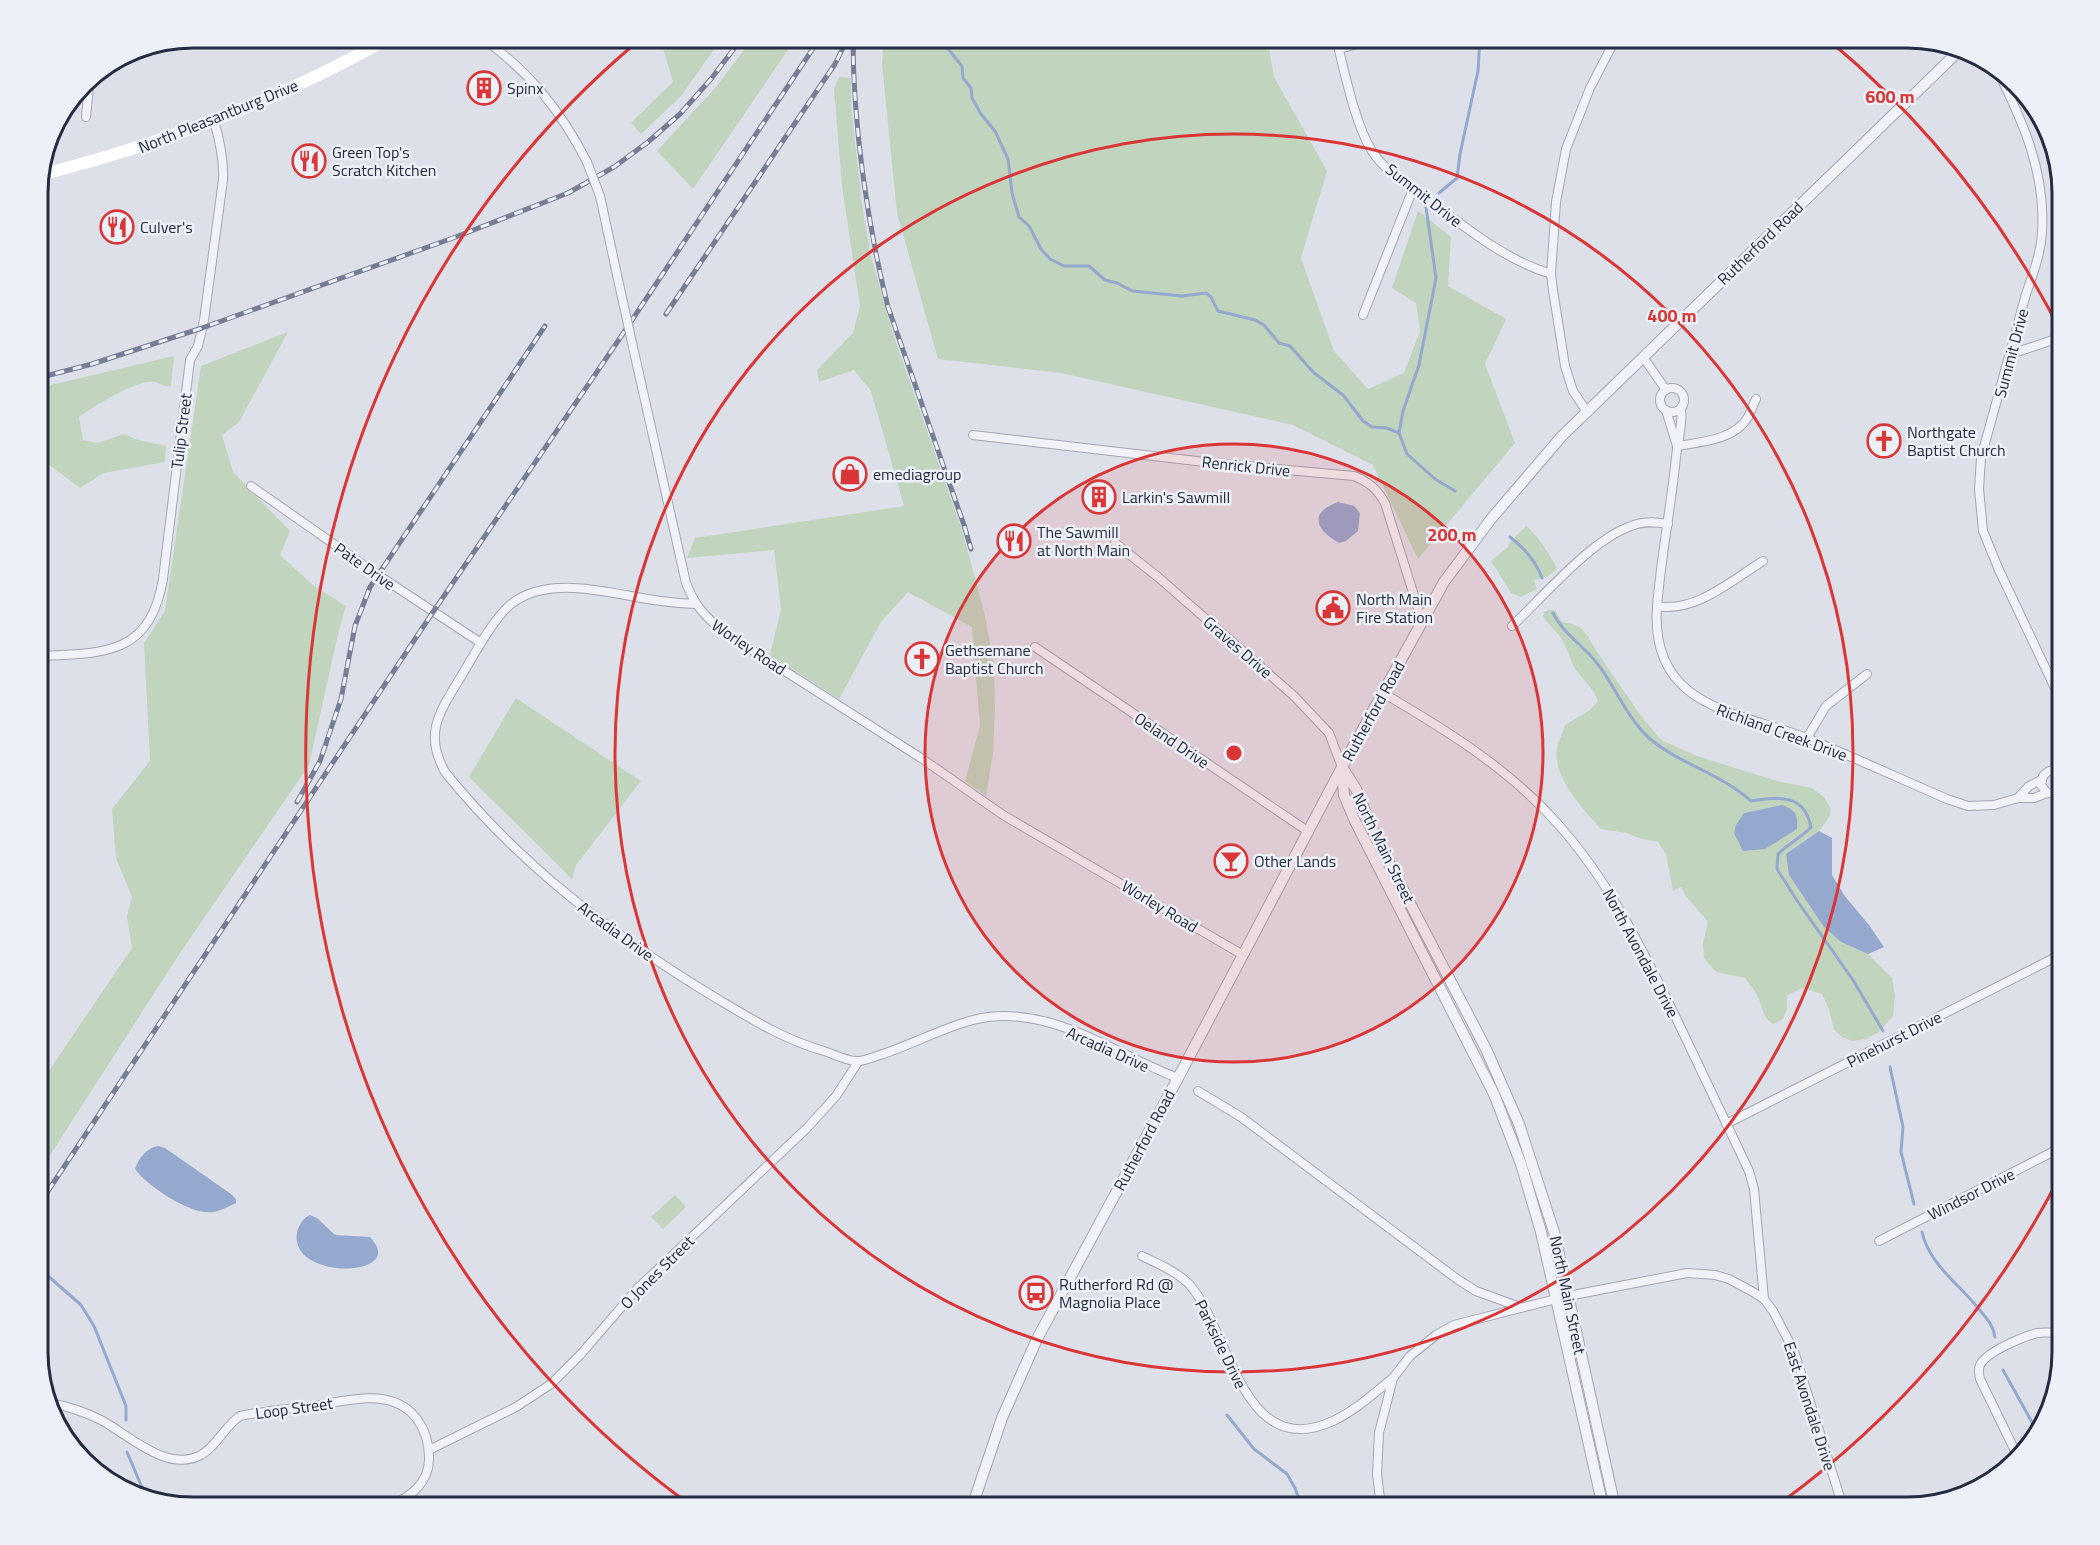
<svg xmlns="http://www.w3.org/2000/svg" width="2100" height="1545" font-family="'Titillium Web',sans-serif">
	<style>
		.green { fill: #c0d4be }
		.water { fill: #95a8cd }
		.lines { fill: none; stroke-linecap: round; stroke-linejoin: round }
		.stream { stroke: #95a8cd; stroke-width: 3 }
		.minor-casing { stroke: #a3a6b3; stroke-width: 10 }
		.tertiary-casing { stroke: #a3a6b3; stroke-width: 12 }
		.minor { stroke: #f1f2f7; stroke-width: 8 }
		.tertiary { stroke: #f1f2f7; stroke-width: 10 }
		.secondary { stroke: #fff; stroke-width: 12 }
		.rail-casing { stroke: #767d94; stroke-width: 5 }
		.rail { stroke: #edf0f6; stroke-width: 3; stroke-dasharray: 9; stroke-linecap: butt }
		.minor-bridge-casing { stroke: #a3a6b3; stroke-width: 10; stroke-linecap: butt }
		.minor-bridge { stroke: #f1f2f7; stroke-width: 8 }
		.ring { fill: none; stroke: #db3637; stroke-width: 3 }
		.labels { text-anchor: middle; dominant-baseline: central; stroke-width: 5; stroke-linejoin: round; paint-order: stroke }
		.poi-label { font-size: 16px; fill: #252b41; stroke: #edf0f6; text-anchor: start }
		.street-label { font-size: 16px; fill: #252b41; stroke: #edf0f6 }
		.rim { fill: none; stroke: #252b41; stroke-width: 3 }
		.centre { fill: #db3637; stroke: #edf0f6; stroke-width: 3 }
		.ring-label { font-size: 18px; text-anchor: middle; font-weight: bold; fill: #db3637; stroke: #edf0f6; stroke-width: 5; stroke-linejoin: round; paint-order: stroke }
	</style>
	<rect width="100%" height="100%" fill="#dee0e9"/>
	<g class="green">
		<polygon points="660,38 722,38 681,96 641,134 631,123 673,82"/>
		<polygon points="753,38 796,38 693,189 657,151 716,87"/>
		<polygon points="884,38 1267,38 1274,77 1327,171 1301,258 1334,351 1368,389 1404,373 1420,331 1416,303 1392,288 1418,211 1451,237 1448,286 1506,319 1485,364 1515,443 1418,559 1373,465 1293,425 1061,373 938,359 897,213 882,64"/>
		<polygon points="839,77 851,78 851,106 863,212 871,256 893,334 962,530 984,611 994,665 995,708 993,753 986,796 965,781 980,726 972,627 908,592 881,622 839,699 770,655 781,609 774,550 687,558 695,538 904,506 871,391 854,370 819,382 817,370 853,333 860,306 842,186 834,89"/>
		<polygon points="288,332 239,422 222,435 233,472 290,531 280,555 314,586 346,606 338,634 309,765 180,953 38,1174 38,1087 132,948 127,916 132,897 116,858 112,809 150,761 144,643 165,611 201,366"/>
		<path d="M174,356l-3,30c-8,1 -10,-3 -18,-4 -16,-3 -60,25 -74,35l4,23 14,3 27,-9 14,6 28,6 -1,16 -61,11 -24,15 -36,-27h-6v-73z"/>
		<path d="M1526,526c9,6 27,32 31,43l-10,8 -13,3 3,9 -16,8 -10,-4 -20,-32 17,-14 1,-4z"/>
		<path d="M1549,610h6l7,12 10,2 9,4 7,8 7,13 44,64 22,27 36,16 80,25 35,7 12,9 7,12 -1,7 -11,15 -33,23 3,21 35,52 17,15 27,12 24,24 3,17 -2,21 -14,16 -13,7 -14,2 -10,-4 -8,-7 -5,-21 -7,-15 -19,-6 -16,7v14l-4,10 -10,5c-10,-6 -10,-14 -14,-25 -3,-7 -9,-14 -14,-21l-29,-6 -12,-14 -1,-15 5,-21 -22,-26 -5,-9 -8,4 -7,-37 -8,-12 -16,-3 -16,-6 -25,-4c-18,-20 -49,-52 -44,-82 2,-7 6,-15 8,-22l25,-15 8,-9c-5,-15 -18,-23 -25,-36 -4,-10 -8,-22 -15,-31 -5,-7 -11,-10 -15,-18l1,-4z"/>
		<polygon points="516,698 641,781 576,865 572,879 469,777"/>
		<polygon points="675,1195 686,1207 663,1229 651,1217"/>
	</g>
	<g class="water">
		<path d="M1338,502l16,4 6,7 -2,18 -12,10 -7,2c-23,-13 -31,-30 -1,-41z"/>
		<path d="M1782,805c14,5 16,10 15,24l-32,20 -22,2 -9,-18 2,-8 8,-12z"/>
		<polygon points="1819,831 1832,838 1832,875 1844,895 1869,925 1884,947 1868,954 1841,942 1824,927 1789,875 1786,854"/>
		<path d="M158,1146l7,2 66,46 5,5v4c-7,3 -15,8 -23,9 -21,4 -66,-26 -78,-43 4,-11 11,-21 23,-23z"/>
		<path d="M310,1215l7,3 18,17 35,2c4,5 9,11 8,17 -4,24 -88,19 -81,-21 1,-7 6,-15 13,-18z"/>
	</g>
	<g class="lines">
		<g class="stream">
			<polyline points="942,38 944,44 962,66 963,78 971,88 972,98 981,114 995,131 1008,159 1012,193 1019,217 1029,226 1041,249 1050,259 1064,266 1089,266 1105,280 1117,283 1132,291 1182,296 1206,293 1211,297 1218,311 1255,320 1264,325 1279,343 1290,346 1313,372 1343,395 1363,421 1372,427 1387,428 1399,433"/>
			<polyline points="1439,193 1457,178 1460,154 1478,71 1480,38"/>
			<polyline points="1426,207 1436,278 1419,365 1403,411 1399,433 1407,454 1435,479 1455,491"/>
			<path d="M1510,537c15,12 25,23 32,41"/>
			<path d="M1553,613c10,21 29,31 43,49 19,23 30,55 53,76 30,26 73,36 102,63 28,-4 53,-8 60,26 -10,11 -23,17 -33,27l-1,15 21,33 55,78 30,51"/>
			<polyline points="1890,1067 1903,1127 1901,1152 1914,1204"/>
			<path d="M1922,1232c7,32 37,52 56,76 8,10 15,16 17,29"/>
			<polyline points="48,1276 81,1305 94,1326 126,1406 126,1420"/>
			<polyline points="2003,1370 2038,1433"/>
			<polyline points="1227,1415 1254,1449 1287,1474 1295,1488 1302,1507"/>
			<polyline points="127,1452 141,1485 152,1501"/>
		</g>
		<g class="minor-casing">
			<g id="minor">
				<path d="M482,38c47,33 79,73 105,124"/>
				<path d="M1336,38c8,31 19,87 36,113 14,22 41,38 62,53 38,28 72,56 117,70"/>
				<polyline points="1339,49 1379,38"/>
				<path d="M1995,66c27,53 51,106 47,166 -1,21 -9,42 -16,62l-45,164 -2,31 4,42 16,39 63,133"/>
				<polyline points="86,117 90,76"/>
				<polyline points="600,196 619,284"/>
				<polyline points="1363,315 1413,189"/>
				<path d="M633,347l53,236c9,23 18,32 36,48l199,127 82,57 240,140"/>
				<polyline points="2011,354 2062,337"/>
				<polyline points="1643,357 1666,390"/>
				<circle cx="1672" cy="400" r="12"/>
				<path d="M1681,408c2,18 -3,31 -5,49 -5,50 -15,100 -19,150 -7,102 81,104 152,132 46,19 92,40 138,60l21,7 26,-1 24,-7h16l13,-5 10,1 5,-4"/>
				<polyline points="1666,410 1677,446"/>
				<polyline points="1587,412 1573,391 1565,366 1553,290 1551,274 1556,202 1566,149 1590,88 1616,38"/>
				<path d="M973,435l249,29 132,12c15,6 23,13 31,27l37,118"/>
				<path d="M1678,446c22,-4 57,-6 70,-29 3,-5 5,-12 8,-18"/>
				<polyline points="251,486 378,575 481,643"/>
				<polyline points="1115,543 1158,577 1294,696 1329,733 1342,767"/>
				<path d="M695,604c-20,-1 -39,-3 -59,-7 -38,-7 -91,-20 -125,7 -20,17 -40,57 -54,79 -20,33 -32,53 -12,89 74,92 166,162 266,223 37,22 71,44 113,56 10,3 24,11 34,10 7,0 16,-4 22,-6 31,-10 62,-27 93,-35 73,-19 141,34 205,58"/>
				<path d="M1657,606c39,7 75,-26 106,-45"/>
				<path d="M1512,626c32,-30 79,-86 119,-100 12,-5 24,-4 37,-2"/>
				<polyline points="1035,647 1309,832"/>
				<path d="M38,656c64,-3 112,1 125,-77l27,-219 8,-14 6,-26 19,-140c1,-21 -3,-39 -9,-59"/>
				<path d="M1383,693c63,37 125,75 174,130 52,58 86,127 120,197 24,50 48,101 72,151l5,18 10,110"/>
				<polyline points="1807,738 1826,706 1867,674"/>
				<path d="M2047,793l-6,-8 2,-9c6,-7 13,-8 19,-2"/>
				<polyline points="2018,798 2029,786 2041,780"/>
				<polyline points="1198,1091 1241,1117 1457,1279 1476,1291 1520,1307"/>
				<polyline points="1726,1124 2062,954"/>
				<polyline points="1879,1241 2062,1147"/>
				<path d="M1142,1256c16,8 34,15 47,28 42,47 52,179 144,137 22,-10 41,-28 60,-43"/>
				<path d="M49,1403c18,3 36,9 52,17 28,15 66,53 100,35 16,-9 23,-28 39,-39 24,-5 49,-7 73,-10 34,-5 79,-20 104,13 8,11 12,24 12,38 1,26 -19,40 -41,50"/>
				<polyline points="429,1450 516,1407 551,1384 581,1354 637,1289 807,1128 836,1096 858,1062"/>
				<path d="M2018,1457l-38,-78c-1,-4 -2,-9 0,-14 6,-13 44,-29 58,-32 8,-1 17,0 24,1"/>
				<polyline points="1381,1507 1377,1474 1379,1433 1393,1378 1410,1356 1436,1335 1454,1325 1568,1296 1687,1273 1715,1275 1729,1279 1753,1292 1764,1299 1773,1311 1794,1351 1843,1507"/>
			</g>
		</g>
		<g class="tertiary-casing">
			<g id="tertiary">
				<polyline points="1342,767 1356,789 1376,838 1486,1049 1519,1124 1554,1232 1615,1507"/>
				<polyline points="1342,770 1344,795 1355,821 1494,1094 1521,1164 1541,1232 1603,1507"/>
				<polyline points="972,1507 1002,1418 1037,1339 1178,1078 1342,767 1444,582 1491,519 1562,436 1962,48"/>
			</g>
		</g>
		<use href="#minor" class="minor"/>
		<use href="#tertiary" class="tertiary"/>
		<path class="secondary" d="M40,175c123,-31 238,-74 349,-137"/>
		<g class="rail-casing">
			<g id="rail">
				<path d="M853,38c0,85 14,185 35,269l76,218 7,24"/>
				<polyline points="666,314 835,64 848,38"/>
				<polyline points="38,378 92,364 202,328 453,238 568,193 614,167 648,142 680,114 711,79 742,38"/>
				<polyline points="297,802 320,761 341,699 355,626 370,587 545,326"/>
				<polyline points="38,1206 433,612 618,341 820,38"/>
			</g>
		</g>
		<use href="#rail" class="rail"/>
		<g class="minor-bridge-casing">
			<g id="minor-bridge">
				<polyline points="587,162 600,196"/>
				<polyline points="619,284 633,347"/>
			</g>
		</g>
		<use href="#minor-bridge" class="minor-bridge"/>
	</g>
	<circle cx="1234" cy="753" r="309" fill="#db3637" fill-opacity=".12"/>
	<g class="ring">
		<circle cx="1234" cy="753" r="309"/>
		<circle cx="1234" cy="753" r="619"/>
		<path d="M2061 1174A928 928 0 0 1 1779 1504M689 1504A928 928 0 0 1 637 42M1831 42A928 928 0 0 1 2061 332"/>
	</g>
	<defs>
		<g id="building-ring" transform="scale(1.725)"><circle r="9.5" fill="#edf0f6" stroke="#db3637" stroke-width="1.5"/><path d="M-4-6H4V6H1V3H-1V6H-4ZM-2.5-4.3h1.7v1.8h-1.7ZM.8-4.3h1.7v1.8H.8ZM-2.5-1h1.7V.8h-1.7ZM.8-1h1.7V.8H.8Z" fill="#db3637"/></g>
		<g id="restaurant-ring" transform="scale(1.725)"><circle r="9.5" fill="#edf0f6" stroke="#db3637" stroke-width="1.5"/><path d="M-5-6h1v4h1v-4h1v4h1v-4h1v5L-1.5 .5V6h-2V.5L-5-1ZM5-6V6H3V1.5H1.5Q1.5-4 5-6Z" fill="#db3637"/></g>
		<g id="church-ring" transform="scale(1.725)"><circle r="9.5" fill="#edf0f6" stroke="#db3637" stroke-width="1.5"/><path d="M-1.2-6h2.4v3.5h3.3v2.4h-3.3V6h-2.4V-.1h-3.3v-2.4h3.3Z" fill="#db3637"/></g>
		<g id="shop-ring" transform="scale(1.725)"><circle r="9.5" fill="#edf0f6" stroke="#db3637" stroke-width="1.5"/><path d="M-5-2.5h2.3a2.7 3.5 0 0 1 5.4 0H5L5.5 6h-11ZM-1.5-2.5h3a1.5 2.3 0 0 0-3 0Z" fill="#db3637"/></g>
		<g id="civic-ring" transform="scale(1.725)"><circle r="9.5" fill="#edf0f6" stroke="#db3637" stroke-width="1.5"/><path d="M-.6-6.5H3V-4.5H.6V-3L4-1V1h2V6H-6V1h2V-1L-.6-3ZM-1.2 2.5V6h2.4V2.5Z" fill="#db3637"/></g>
		<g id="bar-ring" transform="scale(1.725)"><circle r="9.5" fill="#edf0f6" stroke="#db3637" stroke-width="1.5"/><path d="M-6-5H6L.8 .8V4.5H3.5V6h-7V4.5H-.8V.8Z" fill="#db3637"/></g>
		<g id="bus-ring" transform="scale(1.725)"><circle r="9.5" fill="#edf0f6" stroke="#db3637" stroke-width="1.5"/><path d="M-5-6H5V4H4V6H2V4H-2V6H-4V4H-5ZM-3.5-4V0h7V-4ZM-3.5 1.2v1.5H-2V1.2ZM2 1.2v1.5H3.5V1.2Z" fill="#db3637"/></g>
	</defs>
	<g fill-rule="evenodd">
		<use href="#building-ring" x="484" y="88"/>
		<use href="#restaurant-ring" x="309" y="161"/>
		<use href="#restaurant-ring" x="117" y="227"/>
		<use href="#church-ring" x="1884" y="441"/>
		<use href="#shop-ring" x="850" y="474"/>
		<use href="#building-ring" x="1099" y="497"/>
		<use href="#restaurant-ring" x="1014" y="541"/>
		<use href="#civic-ring" x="1333" y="608"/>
		<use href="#church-ring" x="922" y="659"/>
		<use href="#bar-ring" x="1231" y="861"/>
		<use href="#bus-ring" x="1036" y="1293"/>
	</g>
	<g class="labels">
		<g class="poi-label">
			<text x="507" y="88">Spinx</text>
			<text x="332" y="152">Green Top's<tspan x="332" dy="18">Scratch Kitchen</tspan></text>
			<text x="140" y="227">Culver's</text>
			<text x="1907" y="432">Northgate<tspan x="1907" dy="18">Baptist Church</tspan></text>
			<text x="873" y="474">emediagroup</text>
			<text x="1122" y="497">Larkin's Sawmill</text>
			<text x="1037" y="532">The Sawmill<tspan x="1037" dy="18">at North Main</tspan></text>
			<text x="1356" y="599">North Main<tspan x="1356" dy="18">Fire Station</tspan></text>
			<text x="945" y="650">Gethsemane<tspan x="945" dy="18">Baptist Church</tspan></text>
			<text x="1254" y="861">Other Lands</text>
			<text x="1059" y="1284">Rutherford Rd @<tspan x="1059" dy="18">Magnolia Place</tspan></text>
		</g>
		<g class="street-label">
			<text transform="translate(218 116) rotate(-22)">North Pleasantburg Drive</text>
			<text transform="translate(1424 195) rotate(38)">Summit Drive</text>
			<text transform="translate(1760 243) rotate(-44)">Rutherford Road</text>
			<text transform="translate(2011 353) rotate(-75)">Summit Drive</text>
			<text transform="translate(181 431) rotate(-83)">Tulip Street</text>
			<text transform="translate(1246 466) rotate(6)">Renrick Drive</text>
			<text transform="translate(365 566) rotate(35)">Pate Drive</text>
			<text transform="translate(749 647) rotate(34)">Worley Road</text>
			<text transform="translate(1238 647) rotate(41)">Graves Drive</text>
			<text transform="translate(1373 711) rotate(-61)">Rutherford Road</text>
			<text transform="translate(1782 732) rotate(20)">Richland Creek Drive</text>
			<text transform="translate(1172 740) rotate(34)">Oeland Drive</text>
			<text transform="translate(1384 848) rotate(64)">North Main Street</text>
			<text transform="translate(1160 906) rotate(31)">Worley Road</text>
			<text transform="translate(616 931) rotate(36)">Arcadia Drive</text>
			<text transform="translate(1641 953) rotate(62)">North Avondale Drive</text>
			<text transform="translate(1894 1039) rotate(-27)">Pinehurst Drive</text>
			<text transform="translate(1108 1049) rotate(24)">Arcadia Drive</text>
			<text transform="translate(1144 1140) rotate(-62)">Rutherford Road</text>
			<text transform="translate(1971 1194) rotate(-27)">Windsor Drive</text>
			<text transform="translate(657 1272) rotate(-45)">O Jones Street</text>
			<text transform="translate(1568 1295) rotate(78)">North Main Street</text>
			<text transform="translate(1221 1344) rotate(64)">Parkside Drive</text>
			<text transform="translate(1810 1406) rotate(72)">East Avondale Drive</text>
			<text transform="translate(294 1408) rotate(-8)">Loop Street</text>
		</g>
	</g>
	<path d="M0 0H2100V1545H0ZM193 48H1907A145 145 0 0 1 2052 193V1352A145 145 0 0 1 1907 1497H193A145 145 0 0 1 48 1352V193A145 145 0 0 1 193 48Z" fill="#edf0f6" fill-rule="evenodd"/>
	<path class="rim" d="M193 48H1907A145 145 0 0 1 2052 193V1352A145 145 0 0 1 1907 1497H193A145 145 0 0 1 48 1352V193A145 145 0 0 1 193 48Z"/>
	<circle cx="1234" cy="753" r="9" class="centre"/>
	<g class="ring-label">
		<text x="1890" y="103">600 m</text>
		<text x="1672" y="322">400 m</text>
		<text x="1452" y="541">200 m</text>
	</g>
</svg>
